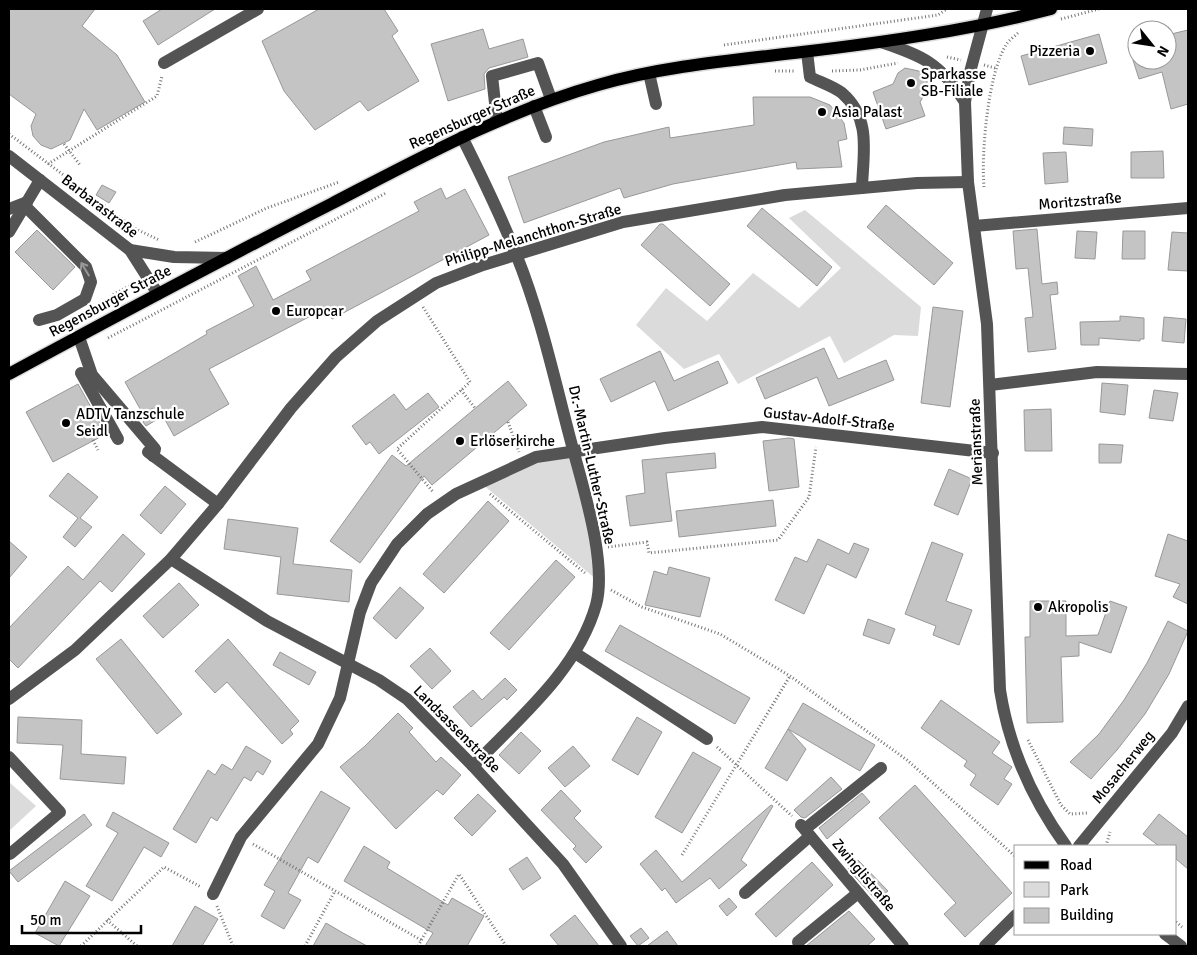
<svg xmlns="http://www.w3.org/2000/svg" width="1197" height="955" font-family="Signika,sans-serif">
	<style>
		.green { fill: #dbdbdb }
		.building { fill: #c4c4c4; stroke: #989898 }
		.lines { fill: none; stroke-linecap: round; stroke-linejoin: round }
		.major-casing { stroke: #dbdbdb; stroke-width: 15 }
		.path { stroke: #767676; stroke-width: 3; stroke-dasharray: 1 2.5; stroke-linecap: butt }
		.minor { stroke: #545454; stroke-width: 12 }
		.major { stroke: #000; stroke-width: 12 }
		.oneway { stroke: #989898 }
		.poi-dot { fill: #000; stroke: #fff; stroke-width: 2 }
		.labels { text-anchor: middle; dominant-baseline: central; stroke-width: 4.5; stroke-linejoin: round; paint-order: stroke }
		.poi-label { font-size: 15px; fill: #000; stroke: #fff; text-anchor: start }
		.street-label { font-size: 15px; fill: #000; stroke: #fff }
	</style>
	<rect width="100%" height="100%" fill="#fff"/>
	<g class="green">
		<polygon points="805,210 921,307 918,336 894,335 844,363 830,336 738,384 719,354 684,369 636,325 666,288 707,321 753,273 799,308 841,268 789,218"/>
		<polygon points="572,453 583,501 596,579 482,484 538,459"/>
		<polygon points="9,782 36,806 9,831"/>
	</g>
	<g class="building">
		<polygon points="9,9 95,9 82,26 117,55 145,102 97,130 84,109 70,140 51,149 41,145 33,136 31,126 36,114 9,94"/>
		<polygon points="162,9 215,9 158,45 143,21"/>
		<polygon points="319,9 384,9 398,31 392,36 419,81 368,111 360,101 315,130 284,91 262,41"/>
		<polygon points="483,29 489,49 523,39 528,57 489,68 484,74 485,89 448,101 431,44"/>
		<polygon points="1188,30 1188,104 1171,109 1162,72 1139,79 1133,60 1167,60 1167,35"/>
		<polygon points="1099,34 1107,63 1029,85 1021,56"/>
		<polygon points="905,68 923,72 927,81 927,90 920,102 925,116 886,129 873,92 893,84 898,73"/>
		<polygon points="753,97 810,97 830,105 844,123 847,139 838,141 842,167 797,169 796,162 673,184 624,198 620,188 524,223 508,177 604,142 669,127 670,138 754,125"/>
		<polygon points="1064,127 1093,129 1092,146 1063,144"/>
		<polygon points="1163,151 1164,178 1131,178 1131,152"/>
		<polygon points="1066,152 1068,182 1045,184 1043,153"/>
		<polygon points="102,185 116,192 109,203 96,195"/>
		<polygon points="441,188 446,199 465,189 489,235 332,319 326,308 209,369 229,404 174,436 163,416 146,426 143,422 153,408 143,414 125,382 207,334 206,331 254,306 238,276 256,266 273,300 311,280 306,271 419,211 414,202"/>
		<polygon points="886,205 953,263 934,285 867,227"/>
		<polygon points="762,208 832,267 817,286 747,226"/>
		<polygon points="660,224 663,224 730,284 710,306 641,245"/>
		<polygon points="1037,229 1042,284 1057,282 1058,294 1050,295 1056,349 1028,352 1025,318 1033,317 1028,268 1016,269 1013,231"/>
		<polygon points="37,230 75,267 53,290 15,252"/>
		<polygon points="1077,231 1097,232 1095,259 1075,258"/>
		<polygon points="1123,231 1145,231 1145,259 1122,259"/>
		<polygon points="1172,232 1188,233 1188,271 1168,270"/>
		<polygon points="933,307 963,311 950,407 921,403"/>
		<polygon points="1120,316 1144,318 1144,339 1140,339 1140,341 1099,338 1099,345 1081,345 1080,322 1120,321"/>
		<polygon points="1164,317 1186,319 1184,343 1162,341"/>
		<polygon points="824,348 838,379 886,360 894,380 829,406 817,377 765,399 756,378"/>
		<polygon points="660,351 674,381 718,361 728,383 668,411 655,381 611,402 600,379"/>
		<polygon points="508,381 527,405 432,485 424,476 360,563 330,541 392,455 406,466"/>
		<polygon points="1102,383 1128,385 1125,415 1100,412"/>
		<polygon points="78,384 106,434 53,462 26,412"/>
		<polygon points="1154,390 1178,393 1173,421 1149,418"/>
		<polygon points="428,393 439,407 379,454 370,442 366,445 352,426 394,394 406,410"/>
		<polygon points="1051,409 1052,451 1025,451 1024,410"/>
		<polygon points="789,438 794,439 799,487 769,491 763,441"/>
		<polygon points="1099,444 1123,445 1121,463 1099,463"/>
		<polygon points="715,453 716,468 666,473 672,521 630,526 626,496 645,493 642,460"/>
		<polygon points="949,469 972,479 958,515 934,505"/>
		<polygon points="68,473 98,497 80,518 92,527 75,547 63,537 78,518 49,496"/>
		<polygon points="165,486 186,504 161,534 140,515"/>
		<polygon points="773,500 776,526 679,537 676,511"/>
		<polygon points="488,501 509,521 444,593 423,574"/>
		<polygon points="228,519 298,528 293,564 352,570 349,602 277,594 281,557 224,549"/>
		<polygon points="123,534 145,554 112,592 100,581 18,668 9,659 9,628 68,566 83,580"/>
		<polygon points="1168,534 1188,541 1188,604 1173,597 1180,584 1155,576"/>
		<polygon points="818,539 849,554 854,543 869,549 856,578 827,564 804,614 775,600 795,557 807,562"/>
		<polygon points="9,541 27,557 9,578"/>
		<polygon points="932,542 963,554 946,601 972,610 959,645 933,635 936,626 905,614"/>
		<polygon points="556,560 575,577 509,650 490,633"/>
		<polygon points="669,567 710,578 700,617 645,605 654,571 667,575"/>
		<polygon points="179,583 199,605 163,638 143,616"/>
		<polygon points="400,587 424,608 396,639 373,618"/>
		<polygon points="1030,601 1066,601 1066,636 1098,635 1110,601 1127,607 1111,653 1079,642 1079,656 1061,657 1063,722 1027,723 1025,637 1030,637"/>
		<polygon points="868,619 895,629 889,644 863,635"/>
		<polygon points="1168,621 1188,631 1169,674 1145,714 1117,750 1091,779 1070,762 1099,734 1124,700 1147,663"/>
		<polygon points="620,625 750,698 735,724 605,651"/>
		<polygon points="121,639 182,714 157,734 96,659"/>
		<polygon points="228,639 299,721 290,730 293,734 282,744 227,682 215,693 195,671"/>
		<polygon points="430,648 451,671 432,689 410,666"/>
		<polygon points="280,652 316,672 309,685 273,665"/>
		<polygon points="505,678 517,690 507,700 504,697 471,727 453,707 473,690 482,700"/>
		<polygon points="941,700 1000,742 992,753 1012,767 1004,779 1012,784 998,805 970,785 976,775 964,766 967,761 921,728"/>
		<polygon points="803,703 875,745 860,771 788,729"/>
		<polygon points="398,713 413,728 409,732 436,762 441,757 461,775 443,795 437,790 396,829 340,767 365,746"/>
		<polygon points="18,717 82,720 81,754 126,757 124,784 60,779 63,745 17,743"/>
		<polygon points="637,717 662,732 638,775 612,760"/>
		<polygon points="788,729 806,749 787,781 765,768"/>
		<polygon points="521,732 541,751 519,774 499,755"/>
		<polygon points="246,746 271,761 263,775 257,771 251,781 244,777 217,821 211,817 196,843 173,829 208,770 215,775 222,764 232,770"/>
		<polygon points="573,746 590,766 565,787 548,768"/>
		<polygon points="693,752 721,768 682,833 655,817"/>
		<polygon points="831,777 842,789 805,818 801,817 794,810"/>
		<polygon points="915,785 1012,893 965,937 944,914 956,903 879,818"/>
		<polygon points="561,790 581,811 574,818 602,847 586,863 573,849 576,846 541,810"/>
		<polygon points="321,791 350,808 318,863 308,857 288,893 301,900 284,929 261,916 275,891 264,885"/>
		<polygon points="862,793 870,802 827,839 819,828"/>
		<polygon points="478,794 496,811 472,836 454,818"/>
		<polygon points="771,805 773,806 741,860 747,865 719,889 710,878 676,903 665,888 662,891 640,864 656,850 682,882"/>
		<polygon points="113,812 169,843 161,857 144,847 112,901 86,886 118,833 106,826"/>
		<polygon points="84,814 92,825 18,882 9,871"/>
		<polygon points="1159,814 1188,837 1188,869 1176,859 1176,846 1159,846 1143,834"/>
		<polygon points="364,846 390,862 387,868 448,905 452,898 484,916 467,946 425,946 433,933 344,881"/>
		<polygon points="527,857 541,878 523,890 509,869"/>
		<polygon points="858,860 888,891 877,901 848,869"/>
		<polygon points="812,862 833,885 776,937 755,914"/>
		<polygon points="65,881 90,896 59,946 35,933"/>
		<polygon points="729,898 737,907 727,916 719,906"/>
		<polygon points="195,906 218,919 202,946 172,946"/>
		<polygon points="849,911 875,939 867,946 806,946"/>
		<polygon points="575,915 599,946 559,946 550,935"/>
		<polygon points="326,923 343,933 367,946 313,946"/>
		<polygon points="641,928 649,938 638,946 630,936"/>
		<polygon points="667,931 678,946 647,946"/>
	</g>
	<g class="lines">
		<g class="major-casing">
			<path id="major" d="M9,374c107,-58 214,-115 322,-170 87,-45 172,-92 267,-119 65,-19 137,-25 204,-33 84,-10 168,-22 249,-43"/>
		</g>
		<g class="path">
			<polyline points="1061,19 1099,9"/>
			<polyline points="724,45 938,15 947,9"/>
			<polyline points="947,57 961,60"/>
			<polyline points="984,65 995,68"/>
			<polyline points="775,71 796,71"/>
			<polyline points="832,71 860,70 898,63"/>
			<polyline points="9,134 134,228 159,240"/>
			<polyline points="64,144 80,165"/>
			<polyline points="413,144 450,126"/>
			<polyline points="48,164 157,96 162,76"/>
			<path d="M984,187c-3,-34 4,-113 22,-142 3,-5 9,-9 13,-13"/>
			<polyline points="195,242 267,208 339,182"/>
			<polyline points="423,307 470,382 397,449 434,493"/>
			<polyline points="95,311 114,294 135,283"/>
			<polyline points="108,338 386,193"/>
			<polyline points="461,390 475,408"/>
			<polyline points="508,422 519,452"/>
			<polyline points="93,440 98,450"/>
			<polyline points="490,494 585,573"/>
			<polyline points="608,547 647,542 649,553 778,540 809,497 816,447"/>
			<polyline points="611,590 642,607 720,634 790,676 907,760 1016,857"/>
			<polyline points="1028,740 1061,805 1070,814 1088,813"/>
			<polyline points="717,747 792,816"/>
			<polyline points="253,844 421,940"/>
			<polyline points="1106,846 1110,832"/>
			<polyline points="682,855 790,676"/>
			<polyline points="217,906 233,946"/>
			<polyline points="107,920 137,946"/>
			<polyline points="1176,922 1182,927"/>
			<polyline points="81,946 164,867 201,887"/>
			<polyline points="305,946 335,891"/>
			<polyline points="418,946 459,874 506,946"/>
		</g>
		<g class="minor">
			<path d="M987,9l-17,63 -5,30 3,80 19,142 13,366c9,58 32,109 66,156"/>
			<path d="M881,42c42,14 59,21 84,60"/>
			<path d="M807,52l3,25c10,5 23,9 32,16 30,26 21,60 20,95"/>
			<polyline points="164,63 258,9"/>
			<polyline points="649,73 656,104"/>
			<polyline points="534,106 546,137"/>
			<polyline points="497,121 492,76 538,63 551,99"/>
			<path d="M462,137c19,38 38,77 54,117 26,64 40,133 58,199 11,41 33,112 22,152 -19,66 -77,113 -123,161"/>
			<polyline points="9,156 130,250 158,294"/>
			<polyline points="25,206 86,267 91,282 85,299 57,315 39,320"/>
			<polyline points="9,209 27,202"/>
			<polyline points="974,226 1188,208"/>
			<polyline points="9,232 40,180"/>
			<polyline points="130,250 174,257 227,258"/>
			<polyline points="79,337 92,375 155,449 153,456"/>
			<polyline points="81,373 118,439"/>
			<polyline points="990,385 1097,372 1188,374"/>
			<polyline points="148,452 218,504"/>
			<polyline points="171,559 267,621 379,680 407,699 473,766 563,864 621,946"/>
			<polyline points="575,653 707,739"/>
			<polyline points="9,699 75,650 171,559 218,504 291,408 336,357 377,321 436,283 483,265 623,222 785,195 917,183 968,182"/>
			<polyline points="9,757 60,812 10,854"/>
			<polyline points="801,825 903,946"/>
			<polyline points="805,829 881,768"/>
			<polyline points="1079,846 1172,733 1188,706"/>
			<polyline points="745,893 810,836"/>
			<polyline points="213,894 241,837 318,744 340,698 360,612 371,583 397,544 427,514 456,494 536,457 665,438 762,427 993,453"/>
			<polyline points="1165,934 1181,946"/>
			<polyline points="798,942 858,893"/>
			<polyline points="985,946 1016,915"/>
		</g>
		<use href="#major" class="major"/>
	</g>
	<defs><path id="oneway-shaft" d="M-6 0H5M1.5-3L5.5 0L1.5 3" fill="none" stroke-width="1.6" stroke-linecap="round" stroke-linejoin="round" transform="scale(1.25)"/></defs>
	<use class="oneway" href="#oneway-shaft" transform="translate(85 269) rotate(-121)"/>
	<g class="poi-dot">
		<circle cx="1090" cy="51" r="5"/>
		<circle cx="911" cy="83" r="5"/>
		<circle cx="822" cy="112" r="5"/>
		<circle cx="276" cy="311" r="5"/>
		<circle cx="66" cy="423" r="5"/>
		<circle cx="460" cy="441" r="5"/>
		<circle cx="1038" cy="607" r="5"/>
	</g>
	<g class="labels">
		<g class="poi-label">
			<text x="1080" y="51" text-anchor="end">Pizzeria</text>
			<text x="921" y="74">Sparkasse<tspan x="921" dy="17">SB-Filiale</tspan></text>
			<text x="832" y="112">Asia Palast</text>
			<text x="286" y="311">Europcar</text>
			<text x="76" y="414">ADTV Tanzschule<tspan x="76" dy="17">Seidl</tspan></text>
			<text x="470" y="441">Erlöserkirche</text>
			<text x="1048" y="607">Akropolis</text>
		</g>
		<g class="street-label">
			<text transform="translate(472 117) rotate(-24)">Regensburger Straße</text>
			<text transform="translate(1080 201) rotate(-5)">Moritzstraße</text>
			<text transform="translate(100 206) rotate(38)">Barbarastraße</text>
			<text transform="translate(533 235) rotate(-17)">Philipp-Melanchthon-Straße</text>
			<text transform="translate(110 301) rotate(-28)">Regensburger Straße</text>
			<text transform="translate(829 419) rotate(6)">Gustav-Adolf-Straße</text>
			<text transform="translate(976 442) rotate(-92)">Merianstraße</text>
			<text transform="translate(592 465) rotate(77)">Dr.-Martin-Luther-Straße</text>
			<text transform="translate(457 729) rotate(45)">Landsassenstraße</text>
			<text transform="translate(1123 767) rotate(-51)">Mosacherweg</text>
			<text transform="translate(864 875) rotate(50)">Zwinglistraße</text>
		</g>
	</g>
	<rect width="1197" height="955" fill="none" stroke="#000000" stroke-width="20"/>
	<rect x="1014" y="845" width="162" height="90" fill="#ffffff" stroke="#999999"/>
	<rect x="1024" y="861" width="25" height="8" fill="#000000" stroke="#999999"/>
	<text x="1060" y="870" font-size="15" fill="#000000">Road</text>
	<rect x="1024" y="882" width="25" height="15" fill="#dbdbdb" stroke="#999999"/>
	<text x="1060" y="895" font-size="15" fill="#000000">Park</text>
	<rect x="1024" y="908" width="25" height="15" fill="#c4c4c4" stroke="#999999"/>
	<text x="1060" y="920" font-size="15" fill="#000000">Building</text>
	<g transform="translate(1152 45) rotate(120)"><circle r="24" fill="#ffffff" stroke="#999999"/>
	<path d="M0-4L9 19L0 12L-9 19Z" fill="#000000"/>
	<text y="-8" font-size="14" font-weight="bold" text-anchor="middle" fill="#000000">N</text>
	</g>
	<path d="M22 925v8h119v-8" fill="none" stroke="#000000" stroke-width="2.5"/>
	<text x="30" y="925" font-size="15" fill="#000000" stroke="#ffffff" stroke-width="4" paint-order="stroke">50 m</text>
</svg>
